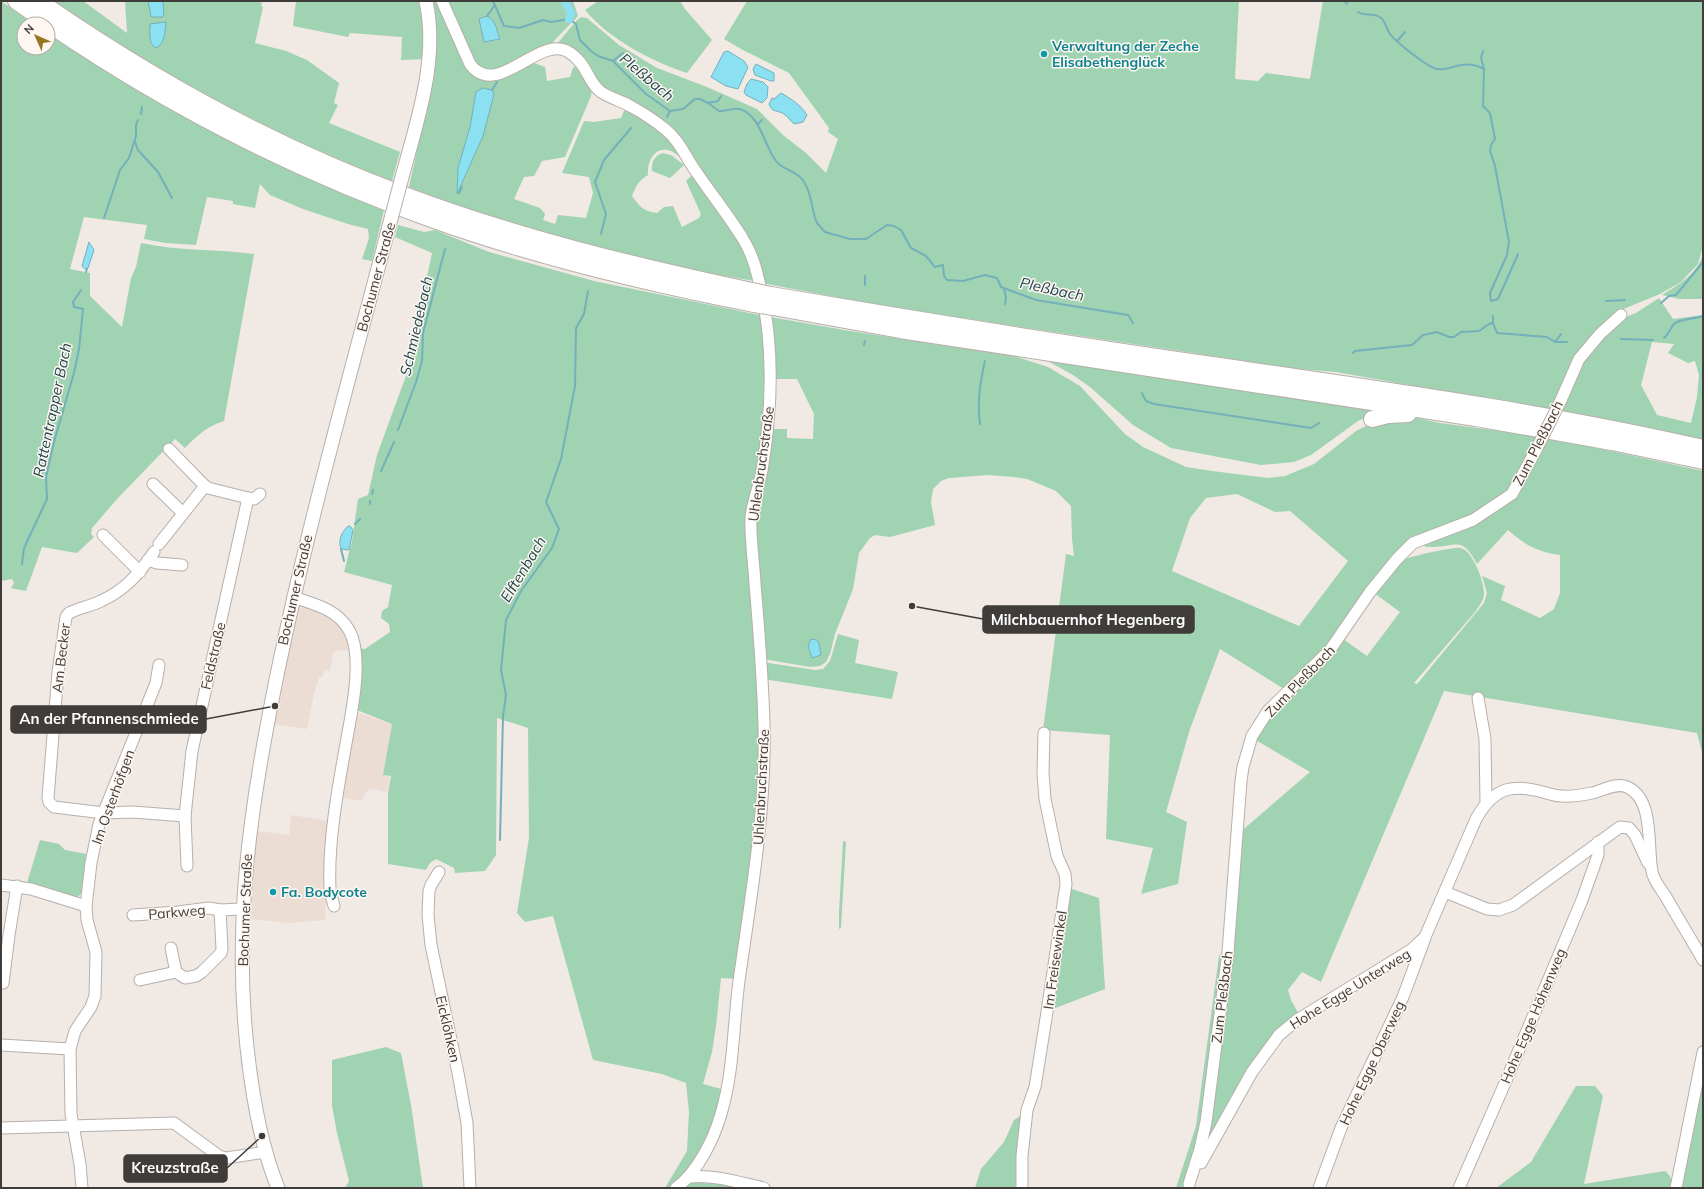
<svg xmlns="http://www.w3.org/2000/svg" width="1704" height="1189" font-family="Mulish,sans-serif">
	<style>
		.built { fill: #ebddd3 }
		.green { fill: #9fd3b1; fill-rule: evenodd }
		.water { fill: #8be1f2; stroke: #74b0bb }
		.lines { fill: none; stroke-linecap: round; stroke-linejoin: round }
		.stream { stroke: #74b0bb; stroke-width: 2 }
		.canal { stroke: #8be1f2; stroke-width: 8 }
		.minor-casing { stroke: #b7afab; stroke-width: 13 }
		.major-casing { stroke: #b7afab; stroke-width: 15 }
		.highway-casing { stroke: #b7afab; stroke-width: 18 }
		.minor { stroke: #fff; stroke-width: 11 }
		.major { stroke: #fff; stroke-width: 13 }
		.highway { stroke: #fff; stroke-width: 16 }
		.minor-bridge-casing { stroke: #b7afab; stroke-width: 13; stroke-linecap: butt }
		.major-bridge-casing { stroke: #b7afab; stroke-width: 15; stroke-linecap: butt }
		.highway-bridge-casing { stroke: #b7afab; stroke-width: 18; stroke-linecap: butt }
		.minor-bridge { stroke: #fff; stroke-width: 11 }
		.major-bridge { stroke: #fff; stroke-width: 13 }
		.highway-bridge { stroke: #fff; stroke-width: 16 }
		.culture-dot { fill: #0f9aa8; stroke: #fef6f1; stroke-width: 1.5 }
		.labels { text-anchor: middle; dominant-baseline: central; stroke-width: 3; stroke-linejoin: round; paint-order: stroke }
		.culture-label { font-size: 14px; font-weight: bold; fill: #0d838f; stroke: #fef6f1; text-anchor: start }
		.street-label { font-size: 14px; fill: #3f3c3a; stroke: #fef6f1 }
		.water-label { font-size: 15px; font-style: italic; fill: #1d454d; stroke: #fef6f1 }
		.leader { fill: none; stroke: #3f3c3a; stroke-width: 1.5 }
		.callout-dot { fill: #3f3c3a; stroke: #fef6f1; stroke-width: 1.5 }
		.callout { fill: #3f3c3a; stroke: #3f3c3a; stroke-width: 1.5 }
		.callout-label { font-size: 15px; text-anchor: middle; font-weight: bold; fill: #fff }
	</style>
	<rect width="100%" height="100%" fill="#f0e9e4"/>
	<g class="built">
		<polygon points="301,606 314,609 334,618 343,628 348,640 350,650 339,650 333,653 330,671 324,670 323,677 319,677 314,694 307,729 273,724 296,608"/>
		<polygon points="356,712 392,724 383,775 390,777 387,792 374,789 368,790 363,796 362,801 341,798"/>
		<polygon points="291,815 328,821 325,920 289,923 250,919 254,862 257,831 289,835"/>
	</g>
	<g class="green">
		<path d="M1,1l32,23h-9v24h24v-14c105,70 218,129 336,176l-12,51 -10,-2 7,-21 -1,-9 -20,-5 -45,-15 -33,-14 -10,-11 -5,24 -22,-4v-3l-26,-4 -11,48 -30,-2 -22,-4 3,-14 -63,-8 -14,52 20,4v23l32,31 9,-49 5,-11 5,-24c37,8 75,6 113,11l-30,167c-18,6 -25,13 -39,27l-10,-9 -58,60 -25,29 -1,6 3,3 -17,16 -35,-6 -16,44 -15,-3 3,-5 -2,-4 -11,2z"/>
		<path d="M53,1h30l44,32 -2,-32h134l3,2 -1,3 2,1 -8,36 31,8 21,9 32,23 -5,20 4,2 -9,18 71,29 -8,29c-120,-46 -232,-108 -339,-180z"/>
		<polygon points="296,1 422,1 425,59 401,60 402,37 350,33 348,37 293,26"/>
		<path d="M431,1h8l36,74 56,-13 14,5 2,14 23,-4 3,-9 6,-6 13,27 -1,7 -26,61 -23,4 -8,15 -10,1 -10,22 26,9 5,6 -2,6 12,4 3,-9 28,3 7,-25 -4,-16 -27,-4 22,-52 10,1 27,-4 5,-12 40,26 20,31c-4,-4 -9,-9 -15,-12 -17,-6 -24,11 -23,24 -9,5 -12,11 -16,21 8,11 11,15 25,17l7,-6 9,-1 9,21 17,-9 2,-4 -15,-33 7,-7 55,77 6,30c-118,-19 -234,-51 -345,-94l20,-91z"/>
		<polygon points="446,1 573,1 578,16 551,44 529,58 495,72 477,68"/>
		<path d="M598,1h82l5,8 27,31 -25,33c-36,-12 -78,-34 -102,-63z"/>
		<polygon points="747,1 1239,1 1235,79 1258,81 1266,73 1310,79 1323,1 1703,1 1703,246 1698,264 1681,282 1660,294 1621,310 1558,395 1550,410 1336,372 1299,369 888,307 762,283 678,140 607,92 557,44 576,21 581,17 587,18 619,45 657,68 707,87 757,109 783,135 806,153 826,173 838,139 828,132 829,128 789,73 741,49 724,39"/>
		<path d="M663,153l8,2 13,10 -14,13 -18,-7c-1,-9 2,-15 11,-18z"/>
		<polygon points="398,225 424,232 435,230 489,252 594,281 764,316 767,366 761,461 750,502 761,698 760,805 738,979 721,978 716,1026 712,1052 703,1084 725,1090 711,1138 674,1188 665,1188 687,1151 689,1112 686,1083 662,1074 593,1060 553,916 525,922 517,913 529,838 528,728 497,718 496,855 485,871 455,873 454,868 436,859 430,863 426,870 388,864 388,793 391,776 383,775 392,724 357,710 359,648 365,649 390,632 389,624 381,618 382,611 388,607 392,585 344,572 352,541 358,499 368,495 377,455 407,373 432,253 395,237"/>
		<path d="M1703,254v45h-23l-18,-4c17,-11 35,-20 41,-41z"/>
		<path d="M1659,298l14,21 30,-4v125l-145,-30 25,-52 40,-40 13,-5zM1652,342l22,2 -6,9 20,10 7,-2 4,14 -2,22 -6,26 -34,-8 -16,-30z"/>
		<path d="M770,317l80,14 167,26 31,10 32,19 45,48 18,13 43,20 26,4 56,7 17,-2 29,-12 42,-33 18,-9 34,-6 32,7 97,13 -25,57 -39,26 -61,23 -84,105 -44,42 -64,-40 -30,80 -24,83 21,10 -9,62 -37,10 12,-46 -47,-9 4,-104 -67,-5 23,-176 8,2 -2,-17 -1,-33 -15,-15 -29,-12 -13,-2 -26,-2 -39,3 -8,3 -8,8 -2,13 4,23 -45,12 -15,-2 -5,3 -11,15 -6,36 -18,45 -5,20 -4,8 -6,4 -10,1 -47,-8 -10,-132 16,-98h18v9l26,1 1,-25 -17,-35h-25zM1237,494l38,18 15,-1 58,50 -49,65 -127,-55 18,-53 16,-20z"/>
		<polygon points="1046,360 1386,411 1371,415 1358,421 1311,455 1294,462 1261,465 1171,448 1133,425 1090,387 1073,375"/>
		<path d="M1546,437l157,34v285l-6,-23 -253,-42 -123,291 -19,-10 -14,18 3,10 9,16 -7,4 -86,126 -4,-2 36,-311 71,-61 -56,-33 8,-14 81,-86 24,17 33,-44 -26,-19c7,-9 19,-27 28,-33 6,-3 54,-14 59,-12 12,3 23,34 23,45 0,7 -5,13 -9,19l-61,71 3,1 67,-81 3,-10 -5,-17 23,10 -4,14 39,18 14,-9 6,-16v-38c-22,-3 -35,-10 -52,-25l-31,34c-16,-30 -21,-16 -47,-17 -4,0 -9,-2 -12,-3l95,-49z"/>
		<polygon points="838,634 859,640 855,663 898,672 892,699 763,679 762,662 815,670 823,669 830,661"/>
		<polygon points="40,840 59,844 65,850 86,854 82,893 76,898 27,883"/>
		<polygon points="843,841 846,842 841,928 839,929 839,912"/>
		<polygon points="1069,888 1099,898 1105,989 1053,1009 1050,1008"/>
		<polygon points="1228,945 1204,1108 1193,1153 1183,1185 1181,1188 1176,1188 1196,1126 1219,956"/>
		<polygon points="386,1047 401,1053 411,1105 423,1188 345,1188 349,1181 337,1133 332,1106 332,1060"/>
		<polygon points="1703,1062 1703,1188 1679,1188"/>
		<path d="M1576,1086h19l8,10 -19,88 81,-13c6,5 8,10 7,17h-176l35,-26z"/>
		<polygon points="1026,1112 1019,1188 975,1188 981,1169 1004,1142 1014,1120"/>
		<polygon points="696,1180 758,1188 681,1188 686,1183"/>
	</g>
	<g class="water">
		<polygon points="148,1 163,1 164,15 162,17 151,17"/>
		<path d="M487,16c11,6 9,15 13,23l-16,3 -5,-23z"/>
		<path d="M166,22c-1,10 -1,21 -10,26 -8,-4 -6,-16 -6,-24z"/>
		<polygon points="728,51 744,61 748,67 738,89 726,86 711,77 724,52"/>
		<polygon points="756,64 774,73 774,81 771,81 755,75 753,69"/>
		<polygon points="751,79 763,82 768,87 767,98 762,103 746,95 744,92 747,84"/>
		<polygon points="483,88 492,90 494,94 483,136 457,194 458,168 470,127 476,92"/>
		<path d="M781,93c9,5 21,13 26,22l-4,7 -9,2c-4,-4 -6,-7 -10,-10 -6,-4 -12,-1 -15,-10l3,-6 2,1z"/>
		<polygon points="89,242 94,250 88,268 85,269 82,266"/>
		<path d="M348,526h2l3,4 -4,20 -8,-1c-3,-9 0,-16 7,-23z"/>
		<polygon points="811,639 817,640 819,643 821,655 812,658 808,646"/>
	</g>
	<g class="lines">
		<g class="stream">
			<path d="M493,1l11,25 15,2 24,-8 8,2 18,-3 7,5 4,16 11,11 7,5 15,5 33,33 24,17 13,-2 12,-10h5l8,4 11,8c6,0 16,-3 21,-2 21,7 24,37 36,52 4,6 14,9 20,13 14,8 15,30 19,44l2,5 8,9 25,7h16l21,-14 7,1 7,4 10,18 15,8 9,11 8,-2 1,11 3,4 16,1 22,-6 12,3 4,9 35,13 92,15 5,8"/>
			<polyline points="1344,1 1347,4"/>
			<path d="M1358,12c8,5 16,0 23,6 5,4 5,11 9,16 6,8 34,30 44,34 14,6 27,-11 50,1l-1,37 7,7 5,26 -4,6 -1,6 5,15 14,76 -2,13 -17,38 1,8 7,-2 20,-45"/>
			<polyline points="487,16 495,5"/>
			<polyline points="1397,41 1405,32"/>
			<polyline points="1483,51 1481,58 1484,69"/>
			<polyline points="613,61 623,53"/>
			<polyline points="492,90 497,82"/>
			<polyline points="708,103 718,101 721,96"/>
			<polyline points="141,114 142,107"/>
			<polyline points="667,117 670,111"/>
			<polyline points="758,124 762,120"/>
			<polyline points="135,142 138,150 158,172 172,198"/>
			<polyline points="459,193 462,187"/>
			<polyline points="104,218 120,170 129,158 136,136 136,125 138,120"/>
			<polyline points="601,234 606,214 595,182 604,160 631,128"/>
			<polyline points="86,272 87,269"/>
			<polyline points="865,285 865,276"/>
			<polyline points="1004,289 1006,297 1005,304"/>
			<polyline points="1606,301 1625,300"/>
			<polyline points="1661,303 1669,296 1676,295 1703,262"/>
			<polyline points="1493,323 1493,316"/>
			<path d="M1664,338c5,-4 6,-10 10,-14 5,-5 21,-5 29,-8"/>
			<polyline points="1621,339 1653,340"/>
			<polyline points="1555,342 1561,334"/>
			<polyline points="864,345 865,341"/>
			<polyline points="1353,353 1355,351 1412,345 1423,335 1437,332 1449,337 1454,337 1461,332 1479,331 1489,324 1493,323 1497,333 1534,336 1547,337 1555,342 1567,342"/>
			<polyline points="1142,393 1146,401 1154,404 1311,428 1319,423"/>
			<path d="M980,424c-3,-22 0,-41 5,-63"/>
			<polyline points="398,430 416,382 422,361 423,333 445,249"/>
			<polyline points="381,471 394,442"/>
			<polyline points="372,494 373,490"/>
			<polyline points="370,504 370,501"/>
			<polyline points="355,524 360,519"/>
			<polyline points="341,549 344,561"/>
			<polyline points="22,564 24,548 47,499 46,477 54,442 74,373 79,349 83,309 74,307 73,302 81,290"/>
			<polyline points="500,840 503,716 506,695 501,670 506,620 521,591 552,548 559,529 546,502 561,459 575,386 576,328 584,314 588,291"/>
		</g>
		<polyline class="canal" points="565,1 571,13 569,19"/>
		<g class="minor-casing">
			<g id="minor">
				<path d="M442,1l28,63c26,36 68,-28 97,-13 21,12 20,31 34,41 9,6 21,9 31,15 11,6 23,14 33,22 15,12 21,29 32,44 15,22 32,43 46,66 10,16 14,33 18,51 13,57 11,117 2,174 -2,18 -10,35 -12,53 -1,22 3,45 4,67 4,47 8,95 9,142 2,86 -13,170 -25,255 -6,45 -5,90 -18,133 -7,25 -24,59 -45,74"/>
				<polyline points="1561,400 1579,359 1600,334 1621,315"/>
				<polyline points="169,449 205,486"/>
				<polyline points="153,484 183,513"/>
				<polyline points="248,498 254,499 260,494"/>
				<polyline points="103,535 140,572"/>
				<path d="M154,552c-15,22 -29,38 -53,49 -10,5 -22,7 -32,12l-3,4 -8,55 -10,126 1,4 5,5 50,6 29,-1 52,4 7,-65 56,-253 -40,-10 -3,-2 -46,58"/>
				<polyline points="148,560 157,563 182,565"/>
				<path d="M293,597c21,7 44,12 56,33 16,28 1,89 -4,119 -8,44 -17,95 -15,139 0,6 3,12 4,18"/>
				<polyline points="1478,698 1485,739 1486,802"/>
				<polyline points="185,816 187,866"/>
				<polyline points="439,872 431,885 429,891 428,915 431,945 458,1073 467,1123 470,1188"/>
				<polyline points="1,885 31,889 86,906"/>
				<polyline points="1445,892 1487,909 1499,910 1513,905 1620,827 1629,828 1635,835 1648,863"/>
				<polyline points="133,915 178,912 209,908 220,910 242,909"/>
				<polyline points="171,948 176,972"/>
				<polyline points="140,980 176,972 185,978 196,976 202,972 221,953 222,949 220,910"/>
				<polyline points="3,983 9,935 17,886"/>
				<polyline points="1,1045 70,1049"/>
				<polyline points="1,1128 174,1123 219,1156 226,1158 266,1152"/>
				<path d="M1201,1163l51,-91 27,-37 18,-15 114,-70 14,-13 51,-118c19,-34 39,-36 74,-25 12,4 28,2 42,-1 10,-2 24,-11 35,-6 28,12 20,61 25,84 1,9 9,18 14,26 12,21 25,42 37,63"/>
				<path d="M689,1177c24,-3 51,6 75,11"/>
				<polyline points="1189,1184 1200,1149 1206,1122 1228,952 1241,781 1243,767 1252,736 1268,711 1330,650 1370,592 1397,559 1413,543 1473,520 1512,494 1536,450"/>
				<polyline points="82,1188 80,1164 71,1114 70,1049 75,1031 91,1007 95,996 96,952 87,920 86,906 91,863 99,824 156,683 159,665"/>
				<polyline points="1022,1188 1022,1156 1027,1110 1035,1087 1047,1012 1066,884 1065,874 1057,856 1045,799 1043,773 1044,733"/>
				<polyline points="1319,1188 1341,1128 1403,997 1425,938"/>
				<polyline points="1459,1188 1505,1083 1582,900 1598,855 1598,842"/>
				<polyline points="1676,1188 1703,1052"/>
			</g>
		</g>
		<g class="major-casing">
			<g id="major">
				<path d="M401,181c15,-57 38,-120 25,-180"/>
				<path d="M278,1188c-18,-44 -26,-94 -31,-141 -13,-120 2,-230 25,-347 32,-163 78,-323 120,-485"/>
			</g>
		</g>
		<g class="highway-casing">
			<g id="highway">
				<path d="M16,1c128,92 269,166 418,219 104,37 212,63 320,84"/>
				<path d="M39,1c114,79 237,147 368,195 112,42 228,70 345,95"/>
				<path d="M771,295c147,25 294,49 441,70 164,24 329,46 491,83"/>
				<polyline points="773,307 900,330 1476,418 1612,442 1703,461"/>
				<polyline points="1372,419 1388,415 1408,414"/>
			</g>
		</g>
		<use href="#minor" class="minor"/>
		<use href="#major" class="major"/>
		<use href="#highway" class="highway"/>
		<g class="minor-bridge-casing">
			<polyline id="minor-bridge" points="1536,450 1561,400"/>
		</g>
		<g class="major-bridge-casing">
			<polyline id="major-bridge" points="392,215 401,181"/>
		</g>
		<g class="highway-bridge-casing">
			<g id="highway-bridge">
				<polyline points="752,291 771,295"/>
				<polyline points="754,304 773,307"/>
			</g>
		</g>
		<use href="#minor-bridge" class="minor-bridge"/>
		<use href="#major-bridge" class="major-bridge"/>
		<use href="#highway-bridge" class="highway-bridge"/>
	</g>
	<g class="culture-dot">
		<circle cx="1044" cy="54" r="4"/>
		<circle cx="273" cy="892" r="4"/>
	</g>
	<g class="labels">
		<g class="culture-label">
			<text x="1052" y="46">Verwaltung der Zeche<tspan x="1052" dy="16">Elisabethenglück</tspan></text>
			<text x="281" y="892">Fa. Bodycote</text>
		</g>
		<g class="street-label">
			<text transform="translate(376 277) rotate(-75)">Bochumer Straße</text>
			<text transform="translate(1538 443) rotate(-63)">Zum Pleßbach</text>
			<text transform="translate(761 464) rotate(-82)">Uhlenbruchstraße</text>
			<text transform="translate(295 590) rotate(-77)">Bochumer Straße</text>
			<text transform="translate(213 656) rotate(-77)">Feldstraße</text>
			<text transform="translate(61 658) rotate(-83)">Am Becker</text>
			<text transform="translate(1300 681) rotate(-46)">Zum Pleßbach</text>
			<text transform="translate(761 787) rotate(-87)">Uhlenbruchstraße</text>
			<text transform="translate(113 797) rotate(-70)">Im Osterhöfgen</text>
			<text transform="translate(245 910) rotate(-88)">Bochumer Straße</text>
			<text transform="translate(177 912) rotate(-5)">Parkweg</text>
			<text transform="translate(1055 960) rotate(-82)">Im Freisewinkel</text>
			<text transform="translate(1350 989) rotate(-32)">Hohe Egge Unterweg</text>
			<text transform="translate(1222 997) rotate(-83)">Zum Pleßbach</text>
			<text transform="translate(1533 1016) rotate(-67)">Hohe Egge Höhenweg</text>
			<text transform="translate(448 1029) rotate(77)">Eicklöhken</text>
			<text transform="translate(1372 1063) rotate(-65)">Hohe Egge Oberweg</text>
		</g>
		<g class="water-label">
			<text transform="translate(647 77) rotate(40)">Pleßbach</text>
			<text transform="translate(1052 289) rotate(12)">Pleßbach</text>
			<text transform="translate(416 326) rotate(-77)">Schmiedebach</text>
			<text transform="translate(52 410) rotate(-78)">Rattentrapper Bach</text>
			<text transform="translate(523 569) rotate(-59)">Elftenbach</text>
		</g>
	</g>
	<path class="leader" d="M912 606L983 619M275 706L206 719M262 1136L227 1168"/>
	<g class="callout-dot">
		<circle cx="912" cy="606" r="4"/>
		<circle cx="275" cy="706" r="4"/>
		<circle cx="262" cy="1136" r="4"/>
	</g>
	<g class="callout">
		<rect x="983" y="606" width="211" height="27" rx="4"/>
		<rect x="11" y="706" width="195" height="27" rx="4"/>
		<rect x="124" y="1155" width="103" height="27" rx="4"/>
	</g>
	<g class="callout-label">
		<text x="1088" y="625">Milchbauernhof Hegenberg</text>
		<text x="109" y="724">An der Pfannenschmiede</text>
		<text x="175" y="1173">Kreuzstraße</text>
	</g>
	<rect width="1704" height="1189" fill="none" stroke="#3f3c3a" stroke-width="4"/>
	<g transform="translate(36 36) rotate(315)"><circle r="19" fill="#fef6f1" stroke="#b2aca8"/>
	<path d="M0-3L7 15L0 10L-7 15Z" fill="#947820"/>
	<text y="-6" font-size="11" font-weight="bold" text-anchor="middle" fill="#3f3c3a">N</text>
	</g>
</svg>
